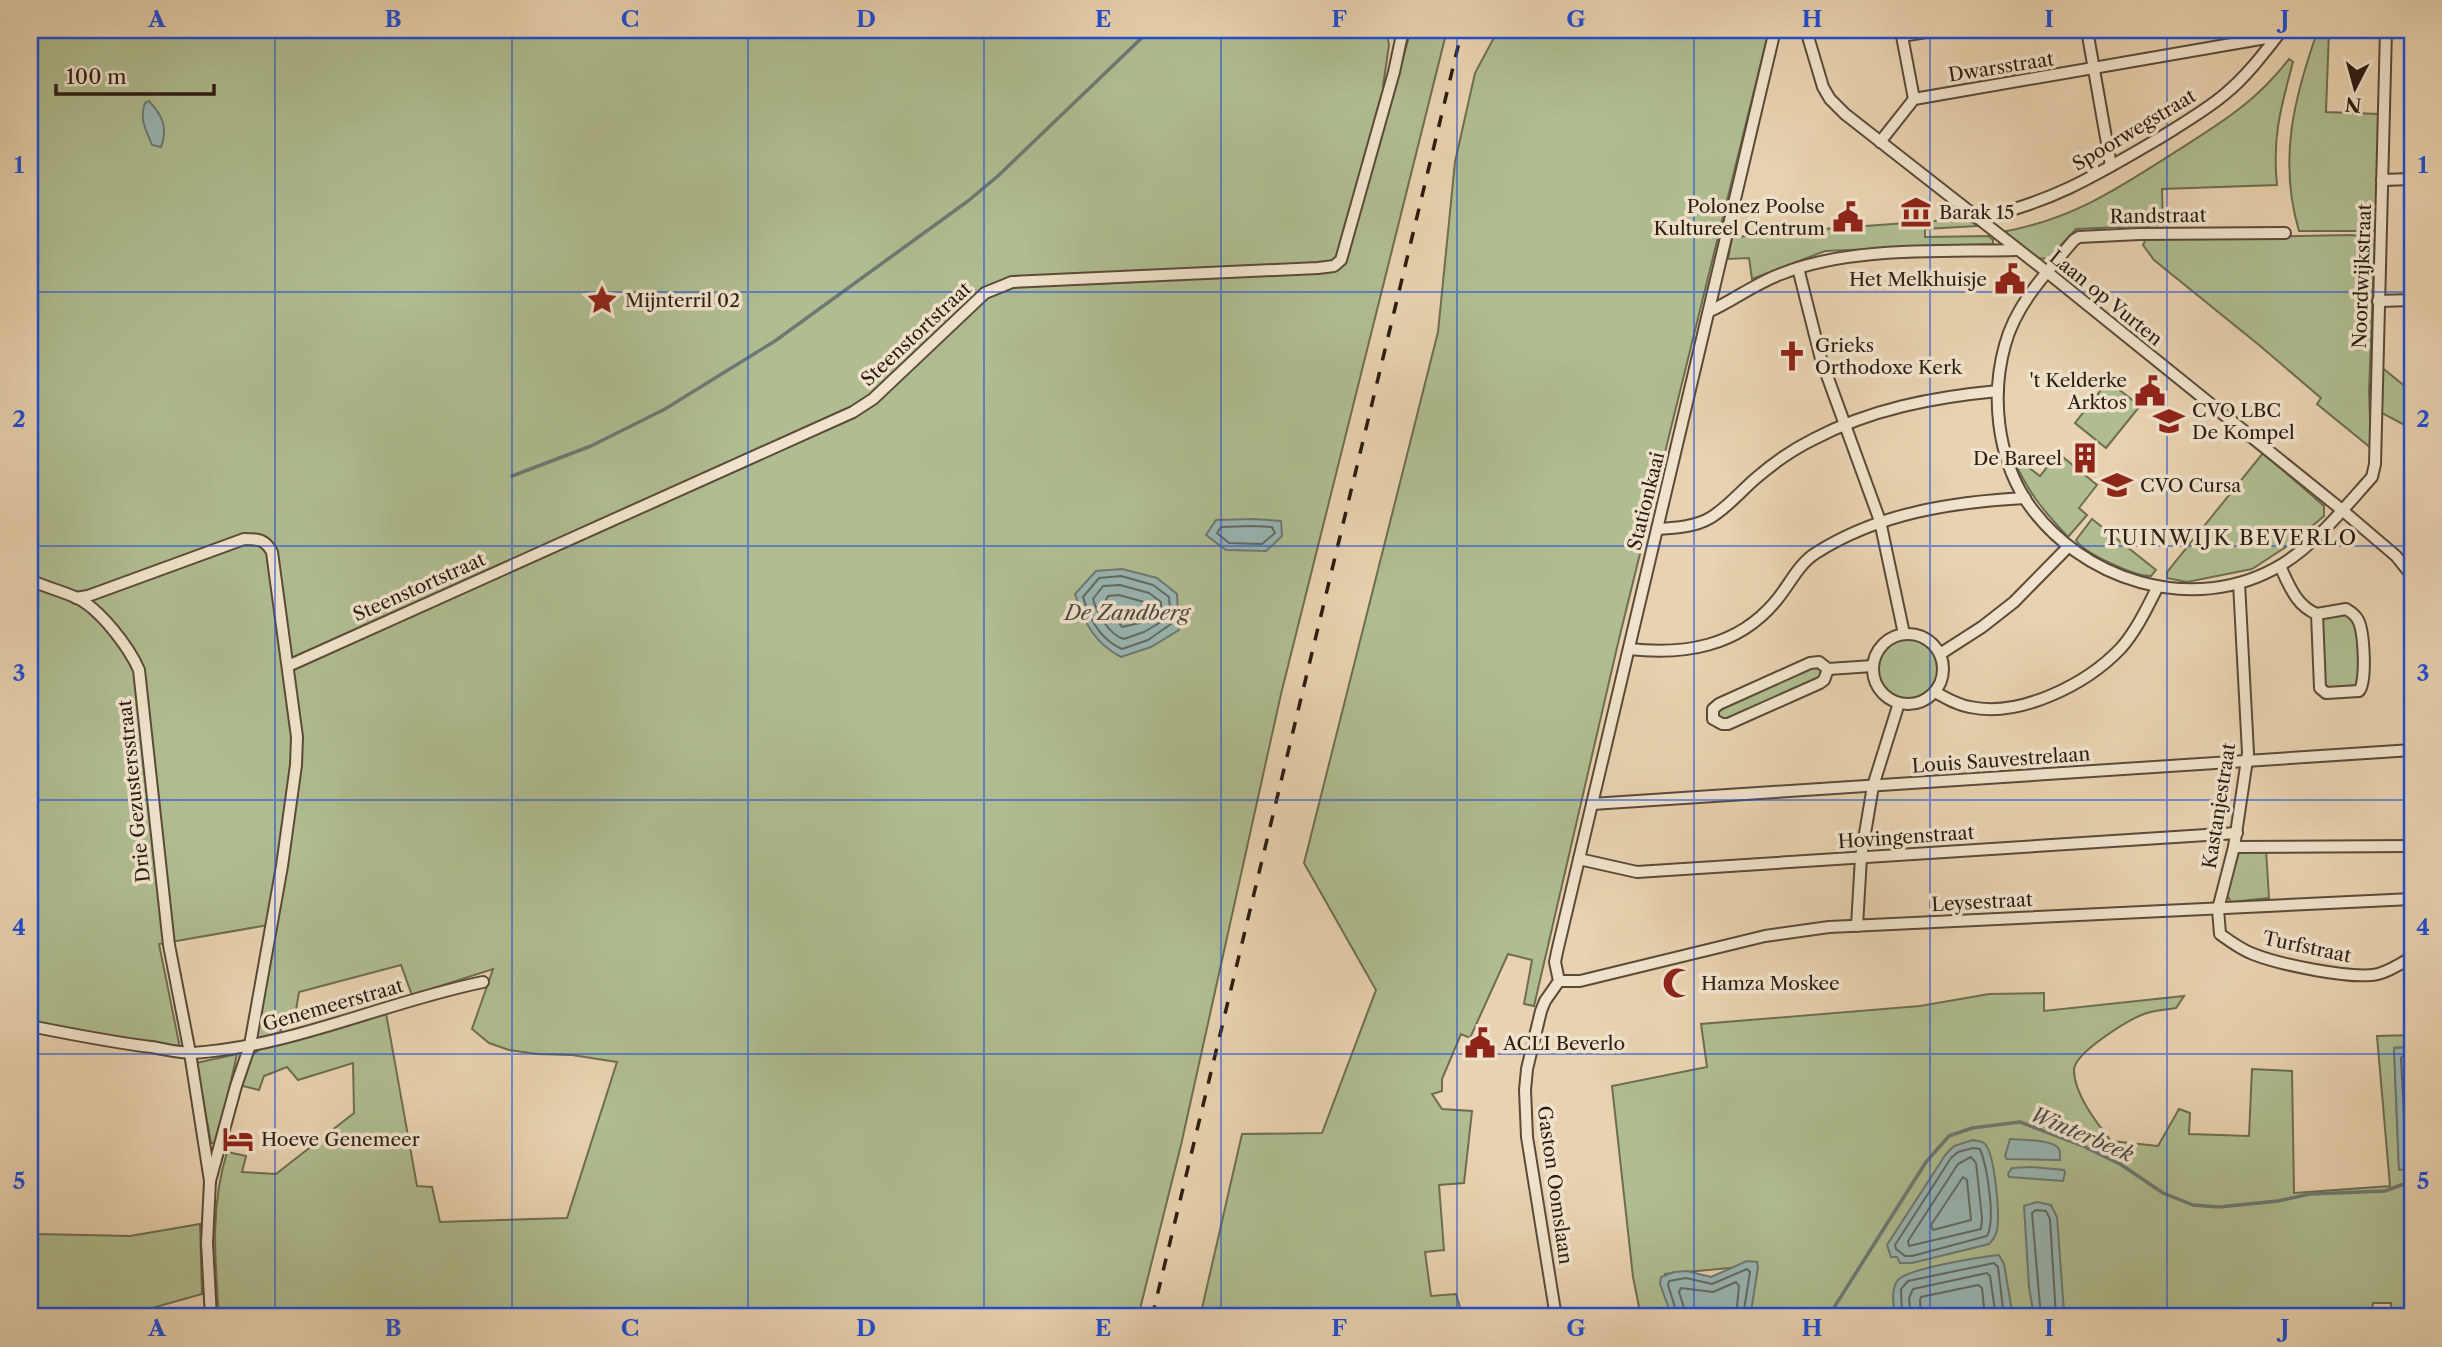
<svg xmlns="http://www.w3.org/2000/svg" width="2442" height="1347" font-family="'Libre Caslon Text',serif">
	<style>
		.green { fill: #afbd90; stroke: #6e6d51; stroke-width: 2 }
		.water { fill: #99b6b3; stroke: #6d7973; stroke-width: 2 }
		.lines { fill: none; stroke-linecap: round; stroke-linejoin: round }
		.shore { stroke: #626a62; stroke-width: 2 }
		.stream { stroke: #6d7973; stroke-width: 3.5 }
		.street-casing { stroke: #5b4a39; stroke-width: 14 }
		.street { stroke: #f0e2cb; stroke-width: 10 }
		.rail { stroke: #2c1d12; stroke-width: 3.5; stroke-dasharray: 12 12; stroke-linecap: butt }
		.grid { fill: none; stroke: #1d4ed8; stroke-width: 2; stroke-opacity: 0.55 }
		.labels { text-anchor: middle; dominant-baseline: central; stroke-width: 7; stroke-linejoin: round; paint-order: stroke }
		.street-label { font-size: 19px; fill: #2c1d12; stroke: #f0e2cb }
		.poi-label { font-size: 19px; fill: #2c1d12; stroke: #f0e2cb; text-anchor: start }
		.neighbourhood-label { font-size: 21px; letter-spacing: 2px; fill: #2c1d12; stroke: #f0e2cb }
		.water-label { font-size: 21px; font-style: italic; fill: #4d4b42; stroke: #f0e2cb }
		.neatline { fill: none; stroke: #1d4ed8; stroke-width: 2.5 }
		.grid-label { font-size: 23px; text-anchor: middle; font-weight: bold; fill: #1d4ed8 }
	</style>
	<rect width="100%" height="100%" fill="#e8d2af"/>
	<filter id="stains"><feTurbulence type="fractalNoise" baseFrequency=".00286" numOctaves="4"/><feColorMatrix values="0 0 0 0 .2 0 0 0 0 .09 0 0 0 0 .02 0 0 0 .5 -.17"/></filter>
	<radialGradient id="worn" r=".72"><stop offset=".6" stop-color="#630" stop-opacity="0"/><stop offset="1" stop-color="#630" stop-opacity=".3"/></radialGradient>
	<g class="green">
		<path d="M30,30h1356l3,15 -6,41 11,3 17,-59h36l-166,664 -100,451 -43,172h-919c-4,-56 -9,-110 8,-165l19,4 -4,16 34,2 78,-61 -1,-50 -55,17 -11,-13 -23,9 -5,14 -20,-5c6,-15 9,-30 24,-38l123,-34 31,173 15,1 8,35 127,-4 50,-156 -45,-7 -35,-1 -28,-4 -20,-7 -17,-14 21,-60 -81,26 -11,-30 -102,27 -4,24h-11l-4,18 -24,6 18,-116 -115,20 21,104 -69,-10 -81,-18z"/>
		<polygon points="1557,30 1769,30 1619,639 1534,1006 1524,1004 1532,960 1508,954 1470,1038 1461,1034 1442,1079 1442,1091 1432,1094 1442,1109 1472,1111 1464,1183 1439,1185 1444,1250 1425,1252 1431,1296 1456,1294 1463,1317 1200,1317 1242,1134 1322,1133 1376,990 1304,863 1438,332 1455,162 1475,73 1497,32 1532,34"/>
		<path d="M2318,30h11l-3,82 53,2 -3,117h-77c-21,-71 -5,-134 19,-201z"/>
		<path d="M2289,59l4,3c-12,45 -21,75 -16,123l-115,4 1,36 -87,4 -28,30 -11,-1 -35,-26c68,-12 114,-42 170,-78 47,-30 82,-50 117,-95z"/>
		<polygon points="1948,220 1969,220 1978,226 1925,229 1925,237 1988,236 1993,240 1993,244 1825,251 1752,279 1749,258 1728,259 1732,238 1768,233"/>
		<polygon points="2351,235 2368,237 2375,241 2369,391 2371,448 2317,404 2321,398 2259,345 2154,260 2143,245 2146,239"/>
		<polygon points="2380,366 2412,392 2412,429 2380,412"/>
		<polygon points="2108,381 2140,406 2106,448 2075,423"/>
		<path d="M2058,453l39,32 -18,23 8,7 -19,22c-27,-29 -41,-46 -57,-83l29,22z"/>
		<polygon points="2263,453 2324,506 2324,516 2292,543 2252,569 2187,582 2167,578 2167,572"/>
		<path d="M2092,519l64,51 -5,6c-15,1 -68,-23 -75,-36z"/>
		<polygon points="2346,613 2356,623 2361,677 2357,687 2331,691 2323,685 2322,619 2325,616"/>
		<circle cx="1908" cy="669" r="30"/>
		<polygon points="1811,666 1817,666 1822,671 1822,677 1728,721 1718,720 1717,709"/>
		<polygon points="2266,849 2269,898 2231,902 2226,894 2237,850"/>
		<path d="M2044,993v18l140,-15 -8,12c-11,2 -22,2 -32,6 -16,6 -70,39 -70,56 0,24 23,53 37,71l47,5 21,-37 11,4 -1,21 60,2 3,-67 40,2 2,122 96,-7 -13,-150 35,-1v12l-18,1 5,121h13v148h-20l-1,-14h-18l-2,14h-619l-12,-50 -75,7 1,23 13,20h-38l-8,-40 -21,-191 95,-19 -6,-43 219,-18 69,-12z"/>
		<polygon points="237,1054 217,1144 211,1143 196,1063"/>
		<polygon points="30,1179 35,1180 38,1234 130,1236 200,1224 202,1294 120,1317 30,1317"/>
	</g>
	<g class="water">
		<path d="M149,101c14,15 19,27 12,46l-9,-2c-6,-15 -13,-26 -7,-42z"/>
		<polygon points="1253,519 1281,521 1282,536 1266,551 1226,550 1206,535 1216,520"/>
		<path d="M1122,569l35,9 20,16 2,36 -28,17 -30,10c-27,-14 -37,-35 -46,-63l21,-23z"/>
		<polygon points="2412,1047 2412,1169 2399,1170 2394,1048"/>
		<path d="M2010,1139c11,1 44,0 49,10 1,1 1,9 1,11l-53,-1 -2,-3z"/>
		<path d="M1973,1140c3,1 8,1 11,3 11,9 16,72 13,87 -1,6 -4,10 -8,14l-77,19h-12l-3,-6h-6l-4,-12 59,-91 8,-8z"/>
		<polygon points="2031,1167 2064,1170 2065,1173 2063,1181 2009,1177 2008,1174 2012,1168"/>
		<polygon points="2037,1202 2051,1205 2057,1217 2064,1312 2061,1317 2034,1317 2029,1287 2024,1206"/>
		<path d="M1999,1255l5,9 8,47 -1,6h-116c-1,-11 -5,-27 3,-37 11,-12 83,-23 101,-25z"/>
		<polygon points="1747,1261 1757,1262 1758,1267 1751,1312 1754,1317 1672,1317 1660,1284 1661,1277 1674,1272 1687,1271 1711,1277"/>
	</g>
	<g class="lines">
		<g class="shore">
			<polygon points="1253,526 1272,527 1275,533 1262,544 1229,543 1217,533 1221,527"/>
			<path d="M1121,576l32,9 16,12 2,27 -23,16 -26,9c-21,-9 -33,-31 -39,-52l16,-19z"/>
			<path d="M1120,585l29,8 12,9v20l-17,10 -20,7c-15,-4 -27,-26 -31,-40l10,-13z"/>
			<polygon points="1119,595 1144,602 1151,608 1151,615 1140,623 1122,627 1105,602 1108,596"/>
			<polyline points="2412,1054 2404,1055 2401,1058 2406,1159 2412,1162"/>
			<path d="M1973,1148l7,1c7,17 16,71 7,87l-75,20h-7l-9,-7 -1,-4 56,-87 7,-6z"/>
			<polygon points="1971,1157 1976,1163 1982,1218 1981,1229 1909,1246 1908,1241 1958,1164"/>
			<polygon points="1963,1177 1967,1180 1971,1220 1933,1230 1931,1225"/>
			<polyline points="1678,1317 1668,1285 1669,1281 1686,1278 1712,1284 1747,1269 1750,1272 1744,1310 1746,1317"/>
			<polyline points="1687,1317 1679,1292 1681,1288 1713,1292 1736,1282 1739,1286 1736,1317"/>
			<polyline points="1902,1317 1901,1289 1908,1281 1994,1263 1998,1267 2004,1317"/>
			<polyline points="1911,1317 1909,1298 1913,1289 1987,1273 1990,1276 1996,1317"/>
			<polyline points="1921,1317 1920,1300 1921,1297 1978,1285 1982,1288 1985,1317"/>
			<polyline points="2041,1317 2032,1213 2036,1210 2046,1211 2050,1219 2056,1317"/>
		</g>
		<g class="stream">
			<polyline points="512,476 591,446 665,409 775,341 968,201 999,175 1150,30"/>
			<polyline points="1828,1317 1926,1162 1949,1136 1972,1128 2020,1122 2081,1145 2120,1164 2163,1193 2193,1205 2219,1207 2278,1201 2310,1194 2385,1191 2412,1181"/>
		</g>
		<g class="street-casing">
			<g id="street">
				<polyline points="1806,30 1823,87 1830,99 1845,114 2047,272 2342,510 2396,556 2412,576"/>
				<polyline points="2087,30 2111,166"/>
				<polyline points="1914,99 1902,36 1938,30"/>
				<polyline points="1880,142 1914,99 2272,37"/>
				<polyline points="2382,180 2412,179"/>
				<path d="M1977,218c70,-13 120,-43 181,-79 22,-14 47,-28 67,-45 22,-18 39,-41 57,-64"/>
				<path d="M2285,233l-146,1 -60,3 -5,3c-27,32 -58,64 -69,105 -14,50 -8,109 20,154 54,82 169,118 256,66 36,-22 63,-57 91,-88l3,-13 11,-434"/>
				<polyline points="1798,268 1821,359 1880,521 1904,634"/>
				<polyline points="2378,301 2412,300"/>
				<path d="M1710,311c24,-11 46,-28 71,-37 69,-28 161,-22 235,-24"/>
				<path d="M1657,529c17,-1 38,-2 53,-11 17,-10 30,-26 45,-39 16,-14 37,-29 57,-39 58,-31 122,-43 186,-49"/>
				<path d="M2280,566c9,19 16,40 37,48l3,74 6,5 33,-2c8,-9 5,-60 -1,-71 -3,-6 -7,-8 -12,-11l-29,5"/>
				<path d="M30,580c15,7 32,11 47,18 23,11 52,49 62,72l30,275 21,108 20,128 -3,62 4,74"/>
				<path d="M2239,583l9,170 -14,94 -16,62 2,25c11,8 20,15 33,20 25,10 99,26 125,20 12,-3 24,-11 34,-17"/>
				<path d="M76,598l12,-2 156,-57c14,0 21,0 28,13l25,185 -1,28 -14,101 -32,179 -14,41 -26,95"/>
				<circle cx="1908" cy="669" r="35"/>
				<path d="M1629,649c55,6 108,-2 146,-47 14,-16 23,-38 41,-49 63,-40 136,-51 209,-55"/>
				<polyline points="1940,654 1982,627 2014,602 2068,547"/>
				<polygon points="1819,662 1828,669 1824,680 1820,683 1728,724 1722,724 1713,719 1713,709 1719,704 1810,663"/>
				<polyline points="288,666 853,412 873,399 985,293 1012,282 1318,268 1334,266 1341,260 1394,72 1403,30"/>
				<polyline points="1828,669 1873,666"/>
				<path d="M1935,692c11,6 22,13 35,15 50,11 117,-23 151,-59 15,-17 26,-40 36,-60"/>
				<polyline points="1592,804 2412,750"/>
				<polyline points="2234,847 2412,846"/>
				<polyline points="1579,859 1637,872 2237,833"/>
				<polyline points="1857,926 1861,857 1873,786 1899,703"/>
				<polyline points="1559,981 1555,962 1557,952 1775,30"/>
				<polyline points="1559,981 1580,981 1765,936 1829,927 2412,899"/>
				<path d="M30,1026c40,8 80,16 121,21 13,2 28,6 42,6 102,-7 192,-51 290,-71"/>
				<polyline points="1556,1317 1527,1137 1525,1090 1527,1069 1541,1011 1545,1001 1559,981"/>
			</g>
		</g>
		<use href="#street" class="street"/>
		<polyline class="rail" points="1152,1317 1462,30"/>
	</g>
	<path class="grid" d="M275,30v1287M512,30v1287M748,30v1287M984,30v1287M1221,30v1287M1457,30v1287M1694,30v1287M1930,30v1287M2167,30v1287M30,292h2382M30,546h2382M30,800h2382M30,1054h2382"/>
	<defs>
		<g id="museum-bare" transform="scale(2.415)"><path d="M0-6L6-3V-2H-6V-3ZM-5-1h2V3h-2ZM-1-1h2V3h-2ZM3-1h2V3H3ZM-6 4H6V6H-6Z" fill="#8f2418" stroke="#f0e2cb" stroke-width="2.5" paint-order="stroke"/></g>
		<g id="civic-bare" transform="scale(2.415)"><path d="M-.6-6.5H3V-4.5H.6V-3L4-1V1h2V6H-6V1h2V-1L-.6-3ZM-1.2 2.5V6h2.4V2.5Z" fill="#8f2418" stroke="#f0e2cb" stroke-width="2.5" paint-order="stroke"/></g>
		<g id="sight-bare" transform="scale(2.415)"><path d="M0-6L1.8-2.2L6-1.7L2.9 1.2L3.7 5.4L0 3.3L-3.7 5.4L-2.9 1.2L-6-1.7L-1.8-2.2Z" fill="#8f2418" stroke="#f0e2cb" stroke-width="2.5" paint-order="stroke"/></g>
		<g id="church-bare" transform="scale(2.415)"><path d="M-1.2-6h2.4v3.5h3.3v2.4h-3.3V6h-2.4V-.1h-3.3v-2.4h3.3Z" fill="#8f2418" stroke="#f0e2cb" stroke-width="2.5" paint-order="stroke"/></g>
		<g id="university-bare" transform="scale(2.415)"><path d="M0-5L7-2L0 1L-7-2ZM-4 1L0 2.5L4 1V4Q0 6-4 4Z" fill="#8f2418" stroke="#f0e2cb" stroke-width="2.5" paint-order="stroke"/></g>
		<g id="building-bare" transform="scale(2.415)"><path d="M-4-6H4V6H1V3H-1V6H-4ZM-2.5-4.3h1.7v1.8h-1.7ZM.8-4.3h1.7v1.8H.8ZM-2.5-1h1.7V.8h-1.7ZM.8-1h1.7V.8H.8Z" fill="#8f2418" stroke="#f0e2cb" stroke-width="2.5" paint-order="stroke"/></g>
		<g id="mosque-bare" transform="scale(2.415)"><path d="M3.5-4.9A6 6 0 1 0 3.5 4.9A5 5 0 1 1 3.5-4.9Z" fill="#8f2418" stroke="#f0e2cb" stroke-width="2.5" paint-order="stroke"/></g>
		<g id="hotel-bare" transform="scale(2.415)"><path d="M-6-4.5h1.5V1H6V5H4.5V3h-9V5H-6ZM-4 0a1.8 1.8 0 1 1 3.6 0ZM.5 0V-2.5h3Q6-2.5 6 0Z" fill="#8f2418" stroke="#f0e2cb" stroke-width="2.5" paint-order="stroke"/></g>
	</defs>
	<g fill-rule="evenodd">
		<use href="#museum-bare" x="1916" y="212"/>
		<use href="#civic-bare" x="1848" y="217"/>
		<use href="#civic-bare" x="2010" y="279"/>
		<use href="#sight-bare" x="602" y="300"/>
		<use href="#church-bare" x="1792" y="356"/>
		<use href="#civic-bare" x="2150" y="391"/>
		<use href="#university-bare" x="2169" y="421"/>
		<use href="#building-bare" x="2085" y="458"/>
		<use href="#university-bare" x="2117" y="485"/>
		<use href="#mosque-bare" x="1678" y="983"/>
		<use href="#civic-bare" x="1480" y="1043"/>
		<use href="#hotel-bare" x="238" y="1139"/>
	</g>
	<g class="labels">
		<g class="street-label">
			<text transform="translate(2001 67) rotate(-9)">Dwarsstraat</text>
			<text transform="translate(2134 130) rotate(-31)">Spoorwegstraat</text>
			<text transform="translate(2158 216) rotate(-1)">Randstraat</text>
			<text transform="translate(2362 276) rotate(-88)">Noordwijkstraat</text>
			<text transform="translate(2106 298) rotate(39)">Laan op Vurten</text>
			<text transform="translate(916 334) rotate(-43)">Steenstortstraat</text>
			<text transform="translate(1646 501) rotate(-76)">Stationkaai</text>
			<text transform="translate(419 587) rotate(-24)">Steenstortstraat</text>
			<text transform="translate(2001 760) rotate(-4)">Louis Sauvestrelaan</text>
			<text transform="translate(134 791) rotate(-96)">Drie Gezustersstraat</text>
			<text transform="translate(2219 806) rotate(-81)">Kastanjestraat</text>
			<text transform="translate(1906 837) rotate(-4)">Hovingenstraat</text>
			<text transform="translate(1982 902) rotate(-3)">Leysestraat</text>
			<text transform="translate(2307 947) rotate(12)">Turfstraat</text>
			<text transform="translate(333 1005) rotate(-16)">Genemeerstraat</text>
			<text transform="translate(1555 1185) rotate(82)">Gaston Oomslaan</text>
		</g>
		<g class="poi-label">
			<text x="1825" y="206" text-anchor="end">Polonez Poolse<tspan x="1825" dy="22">Kultureel Centrum</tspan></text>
			<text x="1939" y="212">Barak 15</text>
			<text x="1987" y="279" text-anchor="end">Het Melkhuisje</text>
			<text x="625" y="300">Mijnterril 02</text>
			<text x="1815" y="345">Grieks<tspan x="1815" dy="22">Orthodoxe Kerk</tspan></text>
			<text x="2127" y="380" text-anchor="end">'t Kelderke<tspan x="2127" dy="22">Arktos</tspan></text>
			<text x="2192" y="410">CVO LBC<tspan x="2192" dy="22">De Kompel</tspan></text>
			<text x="2062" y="458" text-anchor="end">De Bareel</text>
			<text x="2140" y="485">CVO Cursa</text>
			<text x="1701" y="983">Hamza Moskee</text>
			<text x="1503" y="1043">ACLI Beverlo</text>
			<text x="261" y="1139">Hoeve Genemeer</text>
		</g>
		<g class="neighbourhood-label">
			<text x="2231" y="537">TUINWIJK BEVERLO</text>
		</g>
		<g class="water-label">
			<text x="1127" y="612">De Zandberg</text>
			<text transform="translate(2082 1134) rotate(23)">Winterbeek</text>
		</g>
	</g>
	<rect width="2442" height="1347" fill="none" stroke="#e8d2af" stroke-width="77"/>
	<g transform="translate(2355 88) rotate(186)" stroke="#f0e2cb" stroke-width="5" paint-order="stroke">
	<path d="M0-5L12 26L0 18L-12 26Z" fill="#2c1d12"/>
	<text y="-10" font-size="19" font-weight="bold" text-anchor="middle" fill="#2c1d12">N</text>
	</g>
	<path d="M56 84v10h158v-10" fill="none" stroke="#2c1d12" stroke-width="3.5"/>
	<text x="66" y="84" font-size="21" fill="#2c1d12" stroke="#f0e2cb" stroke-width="5" paint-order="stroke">100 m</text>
	<rect x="38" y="38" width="2366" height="1270" class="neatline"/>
	<g class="grid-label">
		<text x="157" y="27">A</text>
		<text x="393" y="27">B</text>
		<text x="630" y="27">C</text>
		<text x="866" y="27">D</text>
		<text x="1103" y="27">E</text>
		<text x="1339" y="27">F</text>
		<text x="1576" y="27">G</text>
		<text x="1812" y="27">H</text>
		<text x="2049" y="27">I</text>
		<text x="2285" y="27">J</text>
		<text x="19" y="173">1</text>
		<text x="2423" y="173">1</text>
		<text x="19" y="427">2</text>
		<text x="2423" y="427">2</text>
		<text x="19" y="681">3</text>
		<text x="2423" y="681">3</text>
		<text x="19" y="935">4</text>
		<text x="2423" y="935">4</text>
		<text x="19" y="1189">5</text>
		<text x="2423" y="1189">5</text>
		<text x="157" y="1336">A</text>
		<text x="393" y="1336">B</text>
		<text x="630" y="1336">C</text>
		<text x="866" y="1336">D</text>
		<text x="1103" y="1336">E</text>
		<text x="1339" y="1336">F</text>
		<text x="1576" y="1336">G</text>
		<text x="1812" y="1336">H</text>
		<text x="2049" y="1336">I</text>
		<text x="2285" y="1336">J</text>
	</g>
	<rect width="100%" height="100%" filter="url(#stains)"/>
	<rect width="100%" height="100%" fill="url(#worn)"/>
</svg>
